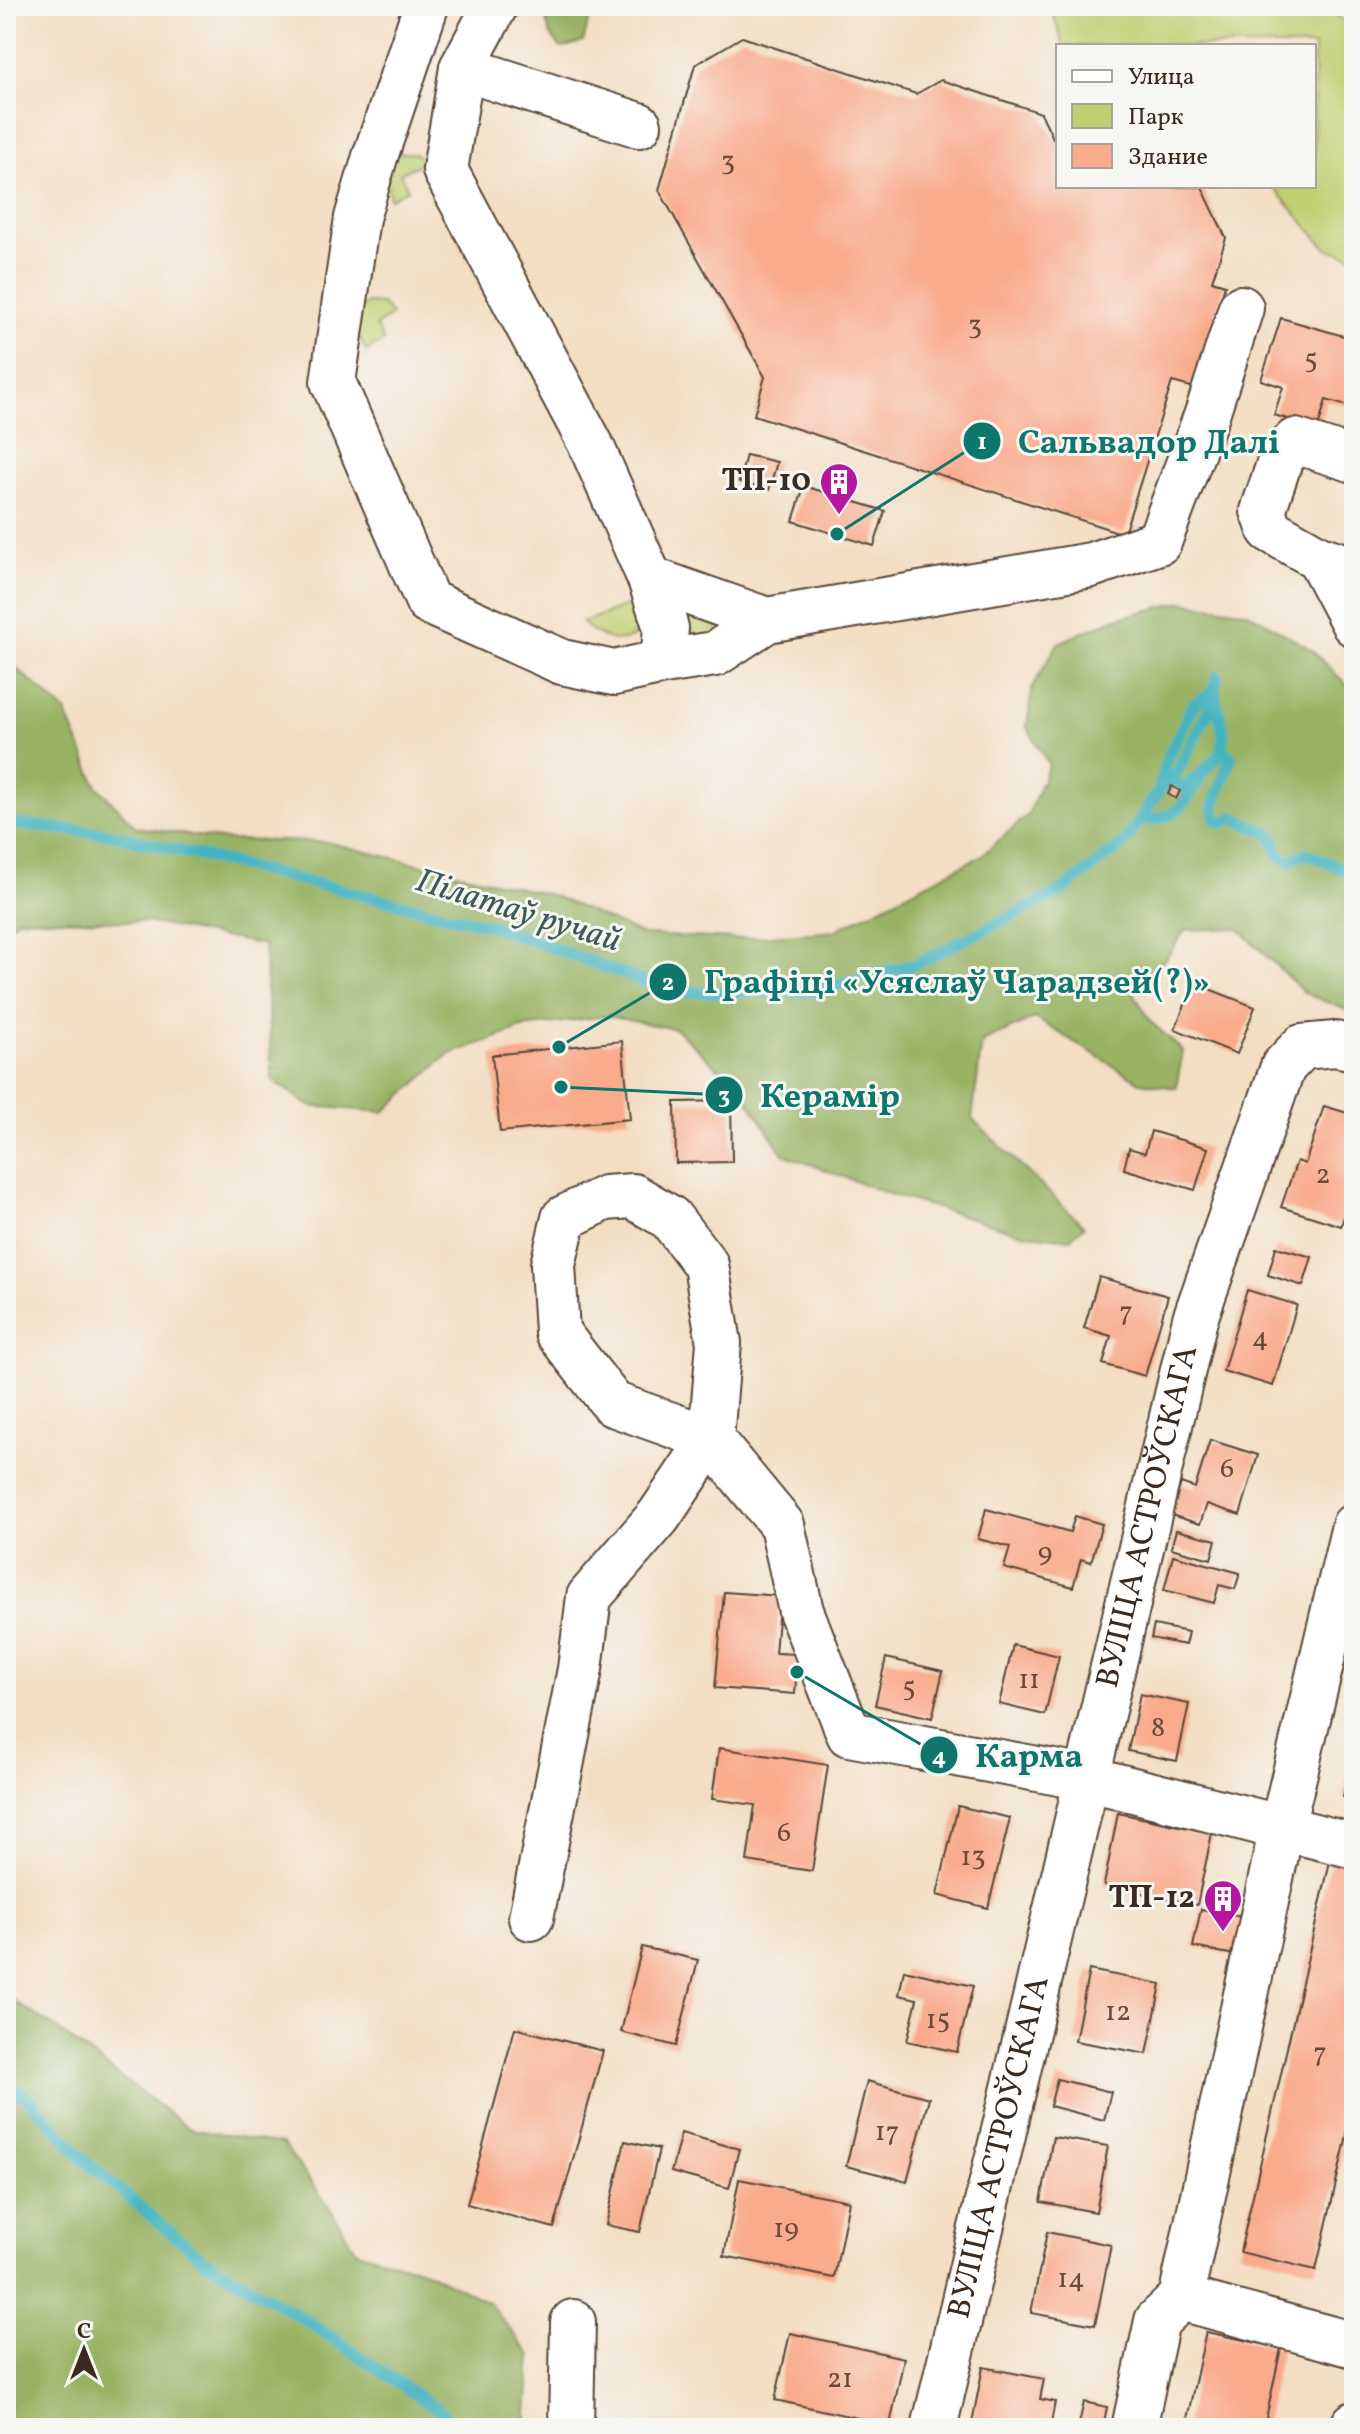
<svg xmlns="http://www.w3.org/2000/svg" width="1360" height="2434" font-family="Vollkorn,serif">
	<style>
		.green { fill: #c0cf71; stroke: #7e7c48; stroke-width: 2 }
		.forest { fill: #98b263; stroke: #6a6e40; stroke-width: 2 }
		.lines { fill: none; stroke-linecap: round; stroke-linejoin: round }
		.stream { stroke: #45b4c0; stroke-width: 12 }
		.building { fill: #f9ab8c }
		.minor-casing { stroke: #574537; stroke-width: 48 }
		.major-casing { stroke: #574537; stroke-width: 48 }
		.minor { stroke: #fff; stroke-width: 44 }
		.major { stroke: #fff; stroke-width: 44 }
		.labels { text-anchor: middle; dominant-baseline: central; stroke-width: 6; stroke-linejoin: round; paint-order: stroke }
		.number-label { font-size: 28px; fill: #6a4a3a }
		.poi-label { font-size: 32px; font-weight: bold; fill: #3b2a1e; stroke: #f6f6f2; text-anchor: end }
		.street-label { font-size: 32px; fill: #3b2a1e; stroke: #f6f6f2 }
		.water-label { font-size: 34px; font-style: italic; fill: #3e5a57; stroke: #f6f6f2 }
		.leader { fill: none; stroke: #0f766e; stroke-width: 3 }
		.callout-dot { fill: #0f766e; stroke: #f6f6f2; stroke-width: 3 }
		.mark-label { font-size: 24px; text-anchor: middle; font-weight: bold; fill: #fff }
		.callout-label { font-size: 34px; text-anchor: middle; font-weight: bold; fill: #0f766e; stroke: #f6f6f2; stroke-width: 6; stroke-linejoin: round; paint-order: stroke }
	</style>
	<rect width="100%" height="100%" fill="#f6f6f2"/>
	<filter id="ink" filterUnits="userSpaceOnUse"><feTurbulence type="fractalNoise" baseFrequency=".0125" numOctaves="2"/><feDisplacementMap in="SourceGraphic" scale="16" xChannelSelector="R" yChannelSelector="G"/><feConvolveMatrix kernelMatrix="1 2 1 2 8 2 1 2 1" color-interpolation-filters="sRGB"/></filter>
	<filter id="wash" filterUnits="userSpaceOnUse"><feTurbulence type="fractalNoise" baseFrequency=".006" numOctaves="4" result="noise"/><feDisplacementMap in="SourceGraphic" scale="32" xChannelSelector="R" yChannelSelector="G"/><feGaussianBlur stdDeviation="1.8" result="paint"/><feColorMatrix in="noise" values="0 0 0 0 0 0 0 0 0 0 0 0 0 0 0 0 0 1.4 0 .05"/><feComposite in="paint" operator="in"/></filter>
	<g filter="url(#wash)">
		<rect width="100%" height="100%" fill="#f3dec3"/>
		<g class="green">
			<polygon points="1050,6 1325,6 1354,29 1354,257 1326,248 1272,186 1314,186 1314,46 1064,46"/>
			<polygon points="398,153 414,153 427,161 400,173 408,189 390,199 384,173"/>
			<polygon points="367,303 382,304 392,315 376,326 384,341 366,351 354,326 356,311"/>
			<path d="M638,602l6,26c-20,22 -44,11 -62,-6z"/>
			<polygon points="671,604 718,626 718,637 697,637"/>
		</g>
		<g class="forest">
			<polygon points="542,6 593,6 583,42 561,48 550,34"/>
			<polygon points="1181,602 1248,612 1312,650 1354,692 1354,1013 1304,993 1238,928 1185,930 1170,953 1134,994 1151,1022 1183,1051 1176,1088 1140,1082 1035,1018 982,1042 972,1119 1084,1226 1070,1239 1021,1233 889,1194 783,1154 740,1088 676,1029 606,1016 525,1027 448,1055 384,1112 310,1106 272,1080 264,945 147,922 18,918 6,931 6,659 65,711 97,786 136,827 226,840 326,842 554,896 643,935 735,939 834,931 981,856 1028,815 1049,765 1027,727 1032,688 1058,643 1114,619"/>
			<polygon points="6,1996 50,2024 190,2129 283,2144 328,2205 356,2251 426,2271 488,2302 531,2356 526,2428 6,2428"/>
		</g>
		<g class="lines">
			<g class="stream">
				<polyline points="1222,748 1231,758 1214,804 1215,819 1222,823 1233,817 1272,835 1280,856 1290,861 1306,853 1354,874"/>
				<path d="M1160,789l6,-28 27,-56 21,-13c14,59 18,55 -29,95l-14,-3"/>
				<path d="M1139,822c41,-7 38,-9 61,-42"/>
				<polyline points="6,823 110,834 496,927 672,992 809,992 916,964 1063,890 1124,843 1160,789 1173,780 1212,704 1217,676"/>
				<polyline points="6,2081 32,2102 85,2161 204,2260 306,2320 443,2413"/>
			</g>
		</g>
		<g id="blocks">
			<g class="building">
				<polygon points="742,37 916,94 941,80 1041,113 1053,138 1058,140 1058,186 1202,187 1226,238 1212,281 1225,285 1195,388 1172,382 1124,534 754,415 765,377 659,190 695,65"/>
				<polygon points="1281,318 1354,339 1354,408 1326,400 1318,428 1274,415 1283,387 1261,380"/>
				<polygon points="746,455 777,462 769,490 739,482"/>
				<polygon points="804,486 885,511 874,546 793,521"/>
				<polygon points="1172,786 1180,791 1176,799 1168,794"/>
				<polygon points="1194,983 1255,1007 1237,1054 1175,1029"/>
				<polygon points="622,1041 630,1119 500,1132 492,1055"/>
				<polygon points="731,1101 732,1162 676,1163 675,1102"/>
				<polygon points="1324,1106 1354,1115 1354,1186 1341,1226 1281,1207 1297,1161 1305,1164"/>
				<polygon points="1151,1131 1208,1148 1195,1190 1124,1169 1129,1148 1145,1153"/>
				<polygon points="1276,1247 1312,1257 1303,1286 1268,1275"/>
				<polygon points="1099,1277 1168,1296 1145,1376 1103,1364 1111,1336 1084,1328"/>
				<polygon points="1247,1290 1297,1305 1273,1386 1223,1371"/>
				<polygon points="1210,1440 1258,1455 1240,1515 1207,1504 1200,1524 1171,1515 1181,1483 1195,1488"/>
				<polygon points="986,1509 1070,1532 1075,1516 1102,1524 1091,1562 1081,1559 1073,1587 1004,1568 1010,1547 978,1539"/>
				<polygon points="1176,1530 1216,1540 1211,1559 1171,1548"/>
				<polygon points="1173,1555 1240,1573 1235,1589 1219,1585 1214,1603 1164,1590"/>
				<polygon points="724,1592 780,1596 775,1653 798,1654 795,1694 715,1688"/>
				<polygon points="1154,1625 1188,1632 1185,1645 1151,1638"/>
				<polygon points="1013,1645 1059,1656 1045,1715 999,1704"/>
				<polygon points="886,1658 943,1671 932,1718 875,1705"/>
				<polygon points="1140,1694 1189,1704 1177,1761 1128,1751"/>
				<polygon points="719,1748 828,1765 812,1871 747,1861 755,1805 712,1799"/>
				<polygon points="1353,1756 1354,1756 1354,1799 1343,1797"/>
				<polygon points="958,1806 1010,1818 988,1908 937,1895"/>
				<polygon points="1118,1813 1212,1833 1197,1905 1104,1885"/>
				<polygon points="1331,1857 1354,1862 1354,2105 1316,2270 1240,2252"/>
				<polygon points="1201,1909 1252,1919 1245,1957 1193,1947"/>
				<polygon points="642,1947 698,1960 676,2046 621,2032"/>
				<polygon points="904,1970 973,1986 957,2052 907,2041 917,1999 899,1995"/>
				<polygon points="1089,1970 1161,1984 1147,2054 1075,2041"/>
				<polygon points="515,2028 603,2051 554,2228 467,2204"/>
				<polygon points="1057,2079 1111,2092 1104,2120 1050,2106"/>
				<polygon points="867,2081 929,2098 907,2181 846,2166"/>
				<polygon points="681,2133 739,2149 729,2188 671,2172"/>
				<polygon points="1053,2137 1108,2146 1096,2212 1041,2202"/>
				<polygon points="625,2141 659,2149 640,2232 606,2225"/>
				<polygon points="739,2179 849,2201 834,2278 724,2256"/>
				<polygon points="1047,2232 1111,2245 1095,2325 1031,2313"/>
				<polygon points="1206,2332 1281,2348 1264,2428 1185,2428"/>
				<polygon points="790,2333 904,2358 890,2425 775,2400"/>
				<polygon points="983,2367 1044,2379 1040,2399 1055,2402 1050,2428 971,2428"/>
				<polygon points="1084,2402 1107,2407 1103,2428 1078,2428"/>
			</g>
		</g>
	</g>
	<g filter="url(#ink)">
		<use href="#blocks" fill-opacity="0" stroke="#574537" stroke-width="2"/>
		<g class="lines">
			<g class="minor-casing">
				<g id="minor">
					<polyline points="426,6 375,157 357,218 333,382 428,602 562,662 614,673 663,662 666,628 650,579 590,443 445,170 462,68 495,6"/>
					<polyline points="462,68 639,125"/>
					<polyline points="1354,460 1295,441 1281,458 1263,511 1270,530 1319,558 1354,569"/>
					<polyline points="1319,558 1354,624"/>
					<polyline points="650,579 767,620"/>
					<polyline points="663,662 715,654 767,620 1091,565 1159,542 1207,414 1241,308"/>
					<polyline points="531,1918 580,1669 589,1597 659,1516 711,1439 719,1343 706,1265 670,1218 633,1196 605,1198 564,1218 553,1265 557,1332 613,1404 711,1439 782,1525 801,1611 849,1734 1086,1778 1354,1846"/>
					<polyline points="1181,2298 1354,2345"/>
					<polyline points="571,2428 573,2322"/>
					<path id="s1" d="M934,2428l261,-1109 88,-252 19,-20 33,-3 19,4"/>
					<polyline points="1134,2428 1157,2321 1181,2298 1282,1827 1354,1526"/>
				</g>
			</g>
			<g class="major-casing">
				<polyline id="major" points="1353,2428 1354,2424"/>
			</g>
			<use href="#minor" class="minor"/>
			<use href="#major" class="major"/>
		</g>
	</g>
	<defs>
		<g id="building-pin" transform="scale(2)"><path d="M0 17L-7.5 6A9.5 9.5 0 1 1 7.5 6Z" fill="#b5179e" stroke="#f6f6f2"/><path d="M-4-6H4V6H1V3H-1V6H-4ZM-2.5-4.3h1.7v1.8h-1.7ZM.8-4.3h1.7v1.8H.8ZM-2.5-1h1.7V.8h-1.7ZM.8-1h1.7V.8H.8Z" fill="#fff"/></g>
	</defs>
	<g fill-rule="evenodd">
		<use href="#building-pin" x="839" y="482"/>
		<use href="#building-pin" x="1223" y="1899"/>
	</g>
	<g class="labels">
		<g class="number-label">
			<text x="728" y="162">3</text>
			<text x="975" y="326">3</text>
			<text x="1311" y="360">5</text>
			<text x="1323" y="1175">2</text>
			<text x="1126" y="1312">7</text>
			<text x="1260" y="1338">4</text>
			<text x="1227" y="1469">6</text>
			<text x="1045" y="1553">9</text>
			<text x="1029" y="1680">11</text>
			<text x="909" y="1688">5</text>
			<text x="1158" y="1728">8</text>
			<text x="784" y="1833">6</text>
			<text x="973" y="1857">13</text>
			<text x="1118" y="2012">12</text>
			<text x="938" y="2020">15</text>
			<text x="1320" y="2053">7</text>
			<text x="887" y="2132">17</text>
			<text x="786" y="2229">19</text>
			<text x="1071" y="2279">14</text>
			<text x="840" y="2379">21</text>
		</g>
		<g class="poi-label">
			<text x="811" y="482">ТП-10</text>
			<text x="1195" y="1899">ТП-12</text>
		</g>
		<g class="street-label">
			<text stroke="none"><textPath href="#s1" startOffset="936">ВУЛІЦА АСТРОЎСКАГА</textPath></text>
			<text stroke="none"><textPath href="#s1" startOffset="288">ВУЛІЦА АСТРОЎСКАГА</textPath></text>
		</g>
		<g class="water-label">
			<text transform="translate(518 912) rotate(17)">Пілатаў ручай</text>
		</g>
	</g>
	<path class="leader" d="M837 534L982 441M559 1047L668 982M561 1087L724 1095M797 1672L939 1755"/>
	<g class="callout-dot">
		<circle cx="837" cy="534" r="8"/>
		<circle cx="559" cy="1047" r="8"/>
		<circle cx="561" cy="1087" r="8"/>
		<circle cx="797" cy="1672" r="8"/>
		<circle cx="982" cy="441" r="20"/>
		<circle cx="668" cy="982" r="20"/>
		<circle cx="724" cy="1095" r="20"/>
		<circle cx="939" cy="1755" r="20"/>
	</g>
	<g class="mark-label">
		<text x="982" y="449">1</text>
		<text x="668" y="990">2</text>
		<text x="724" y="1103">3</text>
		<text x="939" y="1764">4</text>
	</g>
	<g class="callout-label">
		<text x="1149" y="453">Сальвадор Далі</text>
		<text x="957" y="993">Графіці «Усяслаў Чарадзей(?)»</text>
		<text x="830" y="1107">Керамір</text>
		<text x="1029" y="1767">Карма</text>
	</g>
	<rect width="1360" height="2434" fill="none" stroke="#f6f6f2" stroke-width="32"/>
	<rect x="1056" y="44" width="260" height="144" fill="#f6f6f2" stroke="#aba49d" stroke-width="2"/>
	<rect x="1072" y="70" width="40" height="12" fill="#ffffff" stroke="#aba49d" stroke-width="2"/>
	<text x="1128" y="84" font-size="24" fill="#3b2a1e">Улица</text>
	<rect x="1072" y="104" width="40" height="24" fill="#c0cf71" stroke="#aba49d" stroke-width="2"/>
	<text x="1128" y="124" font-size="24" fill="#3b2a1e">Парк</text>
	<rect x="1072" y="144" width="40" height="24" fill="#f9ab8c" stroke="#aba49d" stroke-width="2"/>
	<text x="1128" y="164" font-size="24" fill="#3b2a1e">Здание</text>
	<g transform="translate(84 2350)" stroke="#f6f6f2" stroke-width="6" paint-order="stroke">
	<path d="M0-6L14 30L0 20L-14 30Z" fill="#3b2a1e"/>
	<text y="-12" font-size="22" font-weight="bold" text-anchor="middle" fill="#3b2a1e">С</text>
	</g>
</svg>
